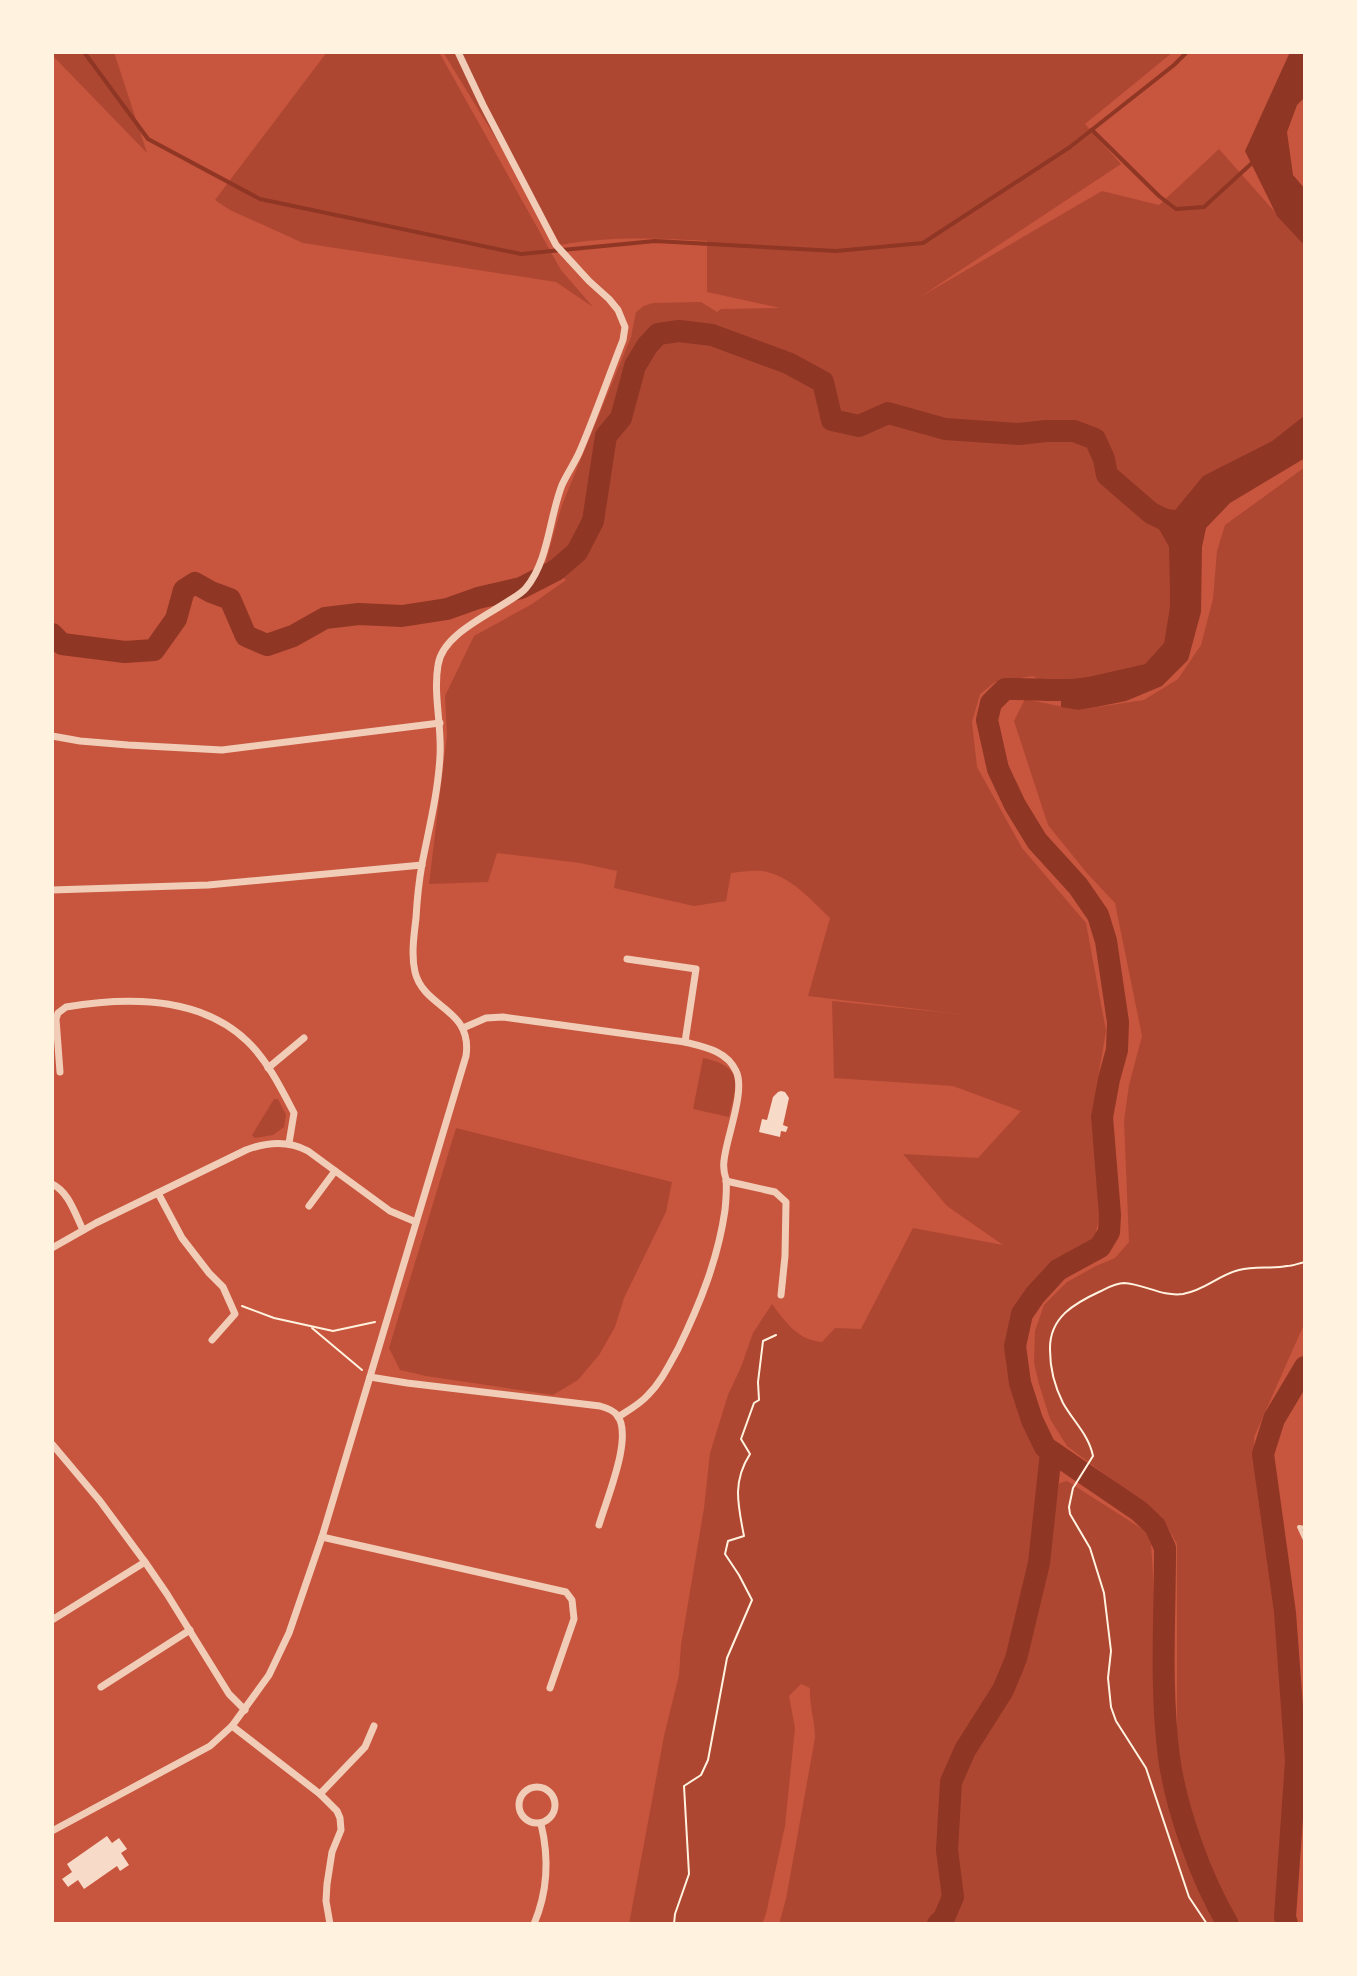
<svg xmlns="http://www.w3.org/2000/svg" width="1357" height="1976" font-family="'Crimson Pro',serif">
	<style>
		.green { fill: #ae4732 }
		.water { fill: #8f3625 }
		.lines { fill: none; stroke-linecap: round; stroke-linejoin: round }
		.stream { stroke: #8f3625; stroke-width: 4 }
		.river { stroke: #8f3625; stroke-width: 22 }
		.building { fill: #f7dbc8 }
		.path { stroke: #fff3e0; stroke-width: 2 }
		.service { stroke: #f1ccb7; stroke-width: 4 }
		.minor { stroke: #f1ccb7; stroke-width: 7 }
	</style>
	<rect width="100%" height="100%" fill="#c8553d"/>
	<g class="green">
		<polygon points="52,52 114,52 147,153 52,55"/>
		<polygon points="327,52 439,52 561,270 593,307 556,282 303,243 230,210 215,200"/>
		<path d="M443,52h730l-88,72 36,40 -201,133 182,-106 57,14 60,-56 86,97v169l-33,26 -69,35 -28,34 -20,12 14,25 1,59 -6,37 -19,21 -84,19h-17l-11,-7 -38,6 -15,12 -8,28 5,45 45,81 64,75 20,108 -15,88 9,96 -7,29 -26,14 -34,28 -25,49 3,48 36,69 -4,37 -14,91 -19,74 -5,17 -47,76 -10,37 -6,65 7,40 -4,19 -12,16h-154l7,-25 29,-161c0,-17 -6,-33 -5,-50l-9,-4 -12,12 6,32 -10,98 -19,88 -4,10h-133l35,-188 15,-61 2,-30 23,-137 6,-55 18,-58 13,-28 12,-34 19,-29c14,19 26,36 50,38l13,-14 26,1 52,-101 90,17 -56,-39 -44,-52 75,4 43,-47 -68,-25 -119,-8 -2,-77 128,13 -152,-18 22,-78c-19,-18 -40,-43 -68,-47 -10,-1 -21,1 -31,2l-5,28 -32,5 -80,-18 3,-17 -37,-8 -83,-10 -9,29 -59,2 18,-149 -2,-39 29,-60 58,-32 34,-24 -20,-19 16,-56 69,-168 5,-25 8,-6 9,-3 48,-1 16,10 4,-3 59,-1 -73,-16v-51c-44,-3 -103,-5 -146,4z"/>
		<polygon points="1305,467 1305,1322 1254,1437 1257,1491 1284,1687 1289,1786 1280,1915 1283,1924 1241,1924 1217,1884 1181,1788 1177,1736 1177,1544 1162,1517 1067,1446 1050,1419 1039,1384 1034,1363 1035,1331 1044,1305 1067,1282 1096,1266 1115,1258 1129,1242 1124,1121 1129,1085 1142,1036 1115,903 1086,872 1048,825 1014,721 1025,699 1078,710 1144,700 1178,679 1201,645 1213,599 1217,551 1225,525"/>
		<path d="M703,1058c42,9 34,26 26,59l-36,-8z"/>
		<polygon points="274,1099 278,1099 286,1115 284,1127 273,1135 255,1138 252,1135"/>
		<polygon points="456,1128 672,1182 666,1212 624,1298 615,1327 599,1355 578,1380 553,1395 426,1376 400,1370 389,1348"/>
		<path d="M1067,1481l83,53c8,79 1,159 11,238 7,49 35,111 61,152h-276l14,-22 -5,-68 4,-41 12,-37 43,-75 5,-4 7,-12 23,-136 5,-41 6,-5z"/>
	</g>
	<g class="water">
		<polygon points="1290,52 1305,52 1305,97 1297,105 1287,132 1293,175 1305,189 1305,246 1277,216 1245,151"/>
		<polygon points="1305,415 1305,458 1230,503 1206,528 1202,547 1201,612 1188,660 1162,686 1126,701 1096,707 1078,710 1061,707 1061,683 1145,664 1164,643 1170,606 1169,547 1155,522 1161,508 1175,510 1203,476 1272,441"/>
	</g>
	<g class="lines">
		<g class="stream">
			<polyline points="84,52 148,139 260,199 521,254 655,241 836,251 923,243 1070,147 1174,65 1187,52"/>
			<polyline points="1092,130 1159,196 1176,209 1204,207 1252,163"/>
		</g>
		<g class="river">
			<polyline points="52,634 62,644 125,652 154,650 176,619 184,590 195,583 211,592 230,599 246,636 267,645 293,636 325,618 359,614 402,616 447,609 478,598 521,588 556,570 577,552 593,521 606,436 621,418 635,366 647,346 658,334 679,331 712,335 788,363 823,382 832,420 859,426 888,413 945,429 1019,434 1046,431 1074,431 1095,439 1104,459 1107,475 1151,513 1182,528"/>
			<path d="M1088,688c-27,5 -55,0 -83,1l-14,14 -4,17 11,49 17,36 22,36 41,45 20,29 8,26 12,81 -1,28 -8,29 -7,38 8,98 -1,17 -9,15 -42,23 -23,25 -13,19 -7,32 5,37 12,37 13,27 94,64 16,15 10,22c0,69 -5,140 4,209 7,52 32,122 59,167"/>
			<polyline points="938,1924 944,1918 953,1897 947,1850 951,1782 965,1750 1003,1690 1016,1659 1039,1563 1051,1452"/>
			<polyline points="1287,1924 1285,1917 1296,1761 1285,1613 1263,1454 1274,1419 1305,1367"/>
		</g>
	</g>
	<g class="building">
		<polygon points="781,1091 785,1092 789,1098 783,1125 788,1127 786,1132 781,1131 780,1137 759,1132 762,1119 767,1120 773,1097 778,1092"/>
		<polygon points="107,1836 112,1843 119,1838 127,1849 121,1853 129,1865 120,1871 117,1866 84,1889 78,1880 68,1887 62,1879 72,1872 67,1864"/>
	</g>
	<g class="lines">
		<g class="path">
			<polyline points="242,1306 274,1318 333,1331 375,1322"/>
			<polyline points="312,1328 362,1370"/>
			<path d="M674,1924l1,-10 14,-40 -5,-88 17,-11 7,-15 19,-102 25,-58 -13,-25 -14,-21 3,-13 16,-5c-6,-31 -12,-54 6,-82l-9,-15 13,-36 5,-3 -1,-18 5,-41 13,-6"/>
			<path d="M1207,1924l-18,-27 -43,-129 -30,-47 -5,-14 -3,-29 3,-27 -7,-58 -14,-45 -20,-34 -1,-7 4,-19 20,-32c-4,-21 -20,-35 -30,-53 -8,-16 -13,-35 -13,-53 -1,-33 25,-47 51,-59 8,-4 15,-8 23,-8 20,1 38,14 59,11 23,-4 35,-19 56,-24 16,-4 32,-1 48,-4 6,0 12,-3 18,-4"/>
		</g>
		<polyline class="service" points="1305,1528 1299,1527 1305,1540"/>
		<g class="minor">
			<polyline points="52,736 80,741 128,745 222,750 440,723"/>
			<polyline points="52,890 208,885 422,865"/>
			<polyline points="627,959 696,969 685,1042"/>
			<path d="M463,1028l23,-10 17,-1 182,25c20,5 42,9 51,29 10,20 -10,67 -12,90 -1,7 0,12 2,18 1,10 0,21 -1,31 -7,49 -25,94 -47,139 -9,16 -17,33 -30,46 -8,9 -19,15 -30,22"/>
			<polyline points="268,1068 304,1038"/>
			<path d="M60,1072l-4,-53 2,-6 8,-6c60,-10 134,-11 181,34 20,19 34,47 47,72l-5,30"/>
			<polyline points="726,1181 775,1192 786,1202 785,1256 781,1295"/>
			<path d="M52,1184c17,8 23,30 31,46"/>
			<polyline points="158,1193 182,1238 209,1273 223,1287 235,1314 212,1340"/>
			<polyline points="309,1206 335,1171"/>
			<path d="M52,1248l44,-25 150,-73c21,-8 42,-10 62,1l82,60 26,11"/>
			<path d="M370,1377l37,6 193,23c7,2 13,4 17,9 17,21 -11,85 -18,110"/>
			<polyline points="52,1444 100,1501 145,1562 167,1594 229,1694 245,1710"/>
			<polyline points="322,1537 566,1592 572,1600 574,1619 550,1688"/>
			<polyline points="52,1620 145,1562"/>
			<polyline points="101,1687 190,1630"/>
			<polyline points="232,1726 320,1794 337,1811 340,1818 341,1830 332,1852 327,1884 326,1901 330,1924"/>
			<circle cx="537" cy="1805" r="18"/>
			<polyline points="320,1794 365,1747 374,1726"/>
			<path d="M52,1831l158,-85 22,-20 37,-51 20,-42 33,-96 144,-481c7,-48 -42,-47 -51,-84 -4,-17 -1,-37 1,-54 1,-18 3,-37 6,-54 7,-36 16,-71 18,-108 2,-30 -7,-61 -2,-91 4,-29 46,-48 69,-63 6,-4 14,-8 19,-14 23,-28 23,-70 36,-103 5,-11 12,-21 17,-32 16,-37 29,-75 44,-113l2,-13 -7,-17 -9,-11 -20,-18 -33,-36 -73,-140 -25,-53"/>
			<path d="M534,1924c14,-33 15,-67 7,-100"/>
		</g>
	</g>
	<rect width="1357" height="1976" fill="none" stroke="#fff3e0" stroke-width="108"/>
</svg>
